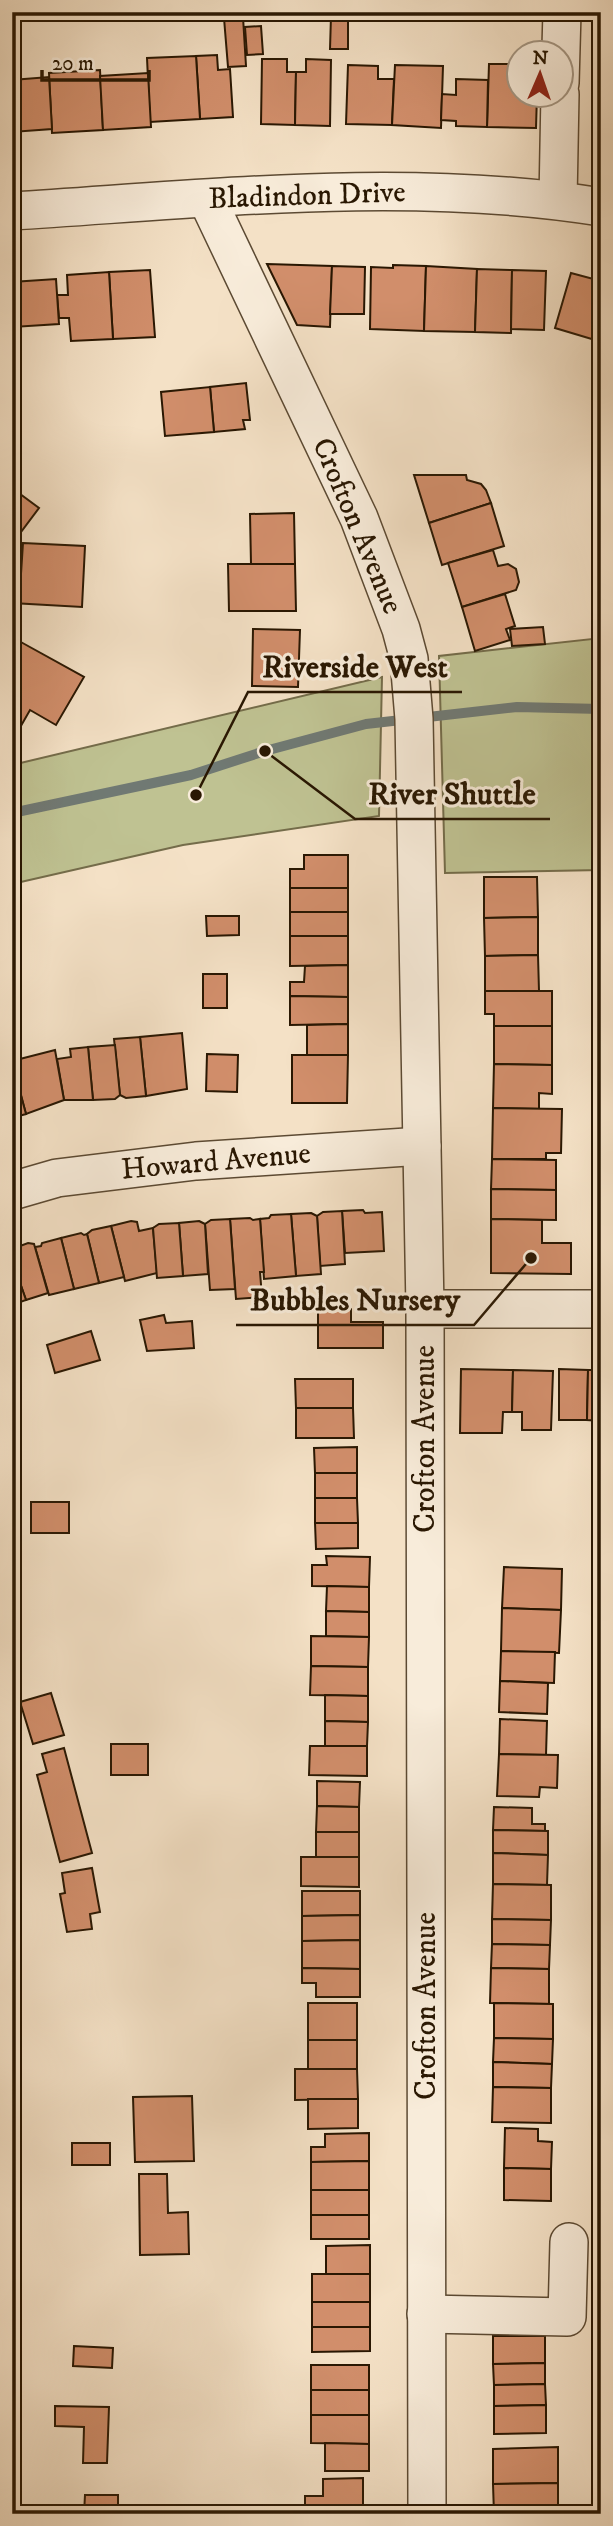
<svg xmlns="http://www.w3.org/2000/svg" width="613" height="2526" font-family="'IM FELL DW Pica',serif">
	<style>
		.green { fill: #bfc292; stroke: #746c4a; stroke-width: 2 }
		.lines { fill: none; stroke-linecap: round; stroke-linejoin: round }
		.stream { stroke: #707973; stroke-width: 10 }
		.building { fill: #d18e6b; stroke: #291702; stroke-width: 2 }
		.minor-casing { stroke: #5c4a33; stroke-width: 40 }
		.minor { stroke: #f8ecda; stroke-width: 37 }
		.labels { text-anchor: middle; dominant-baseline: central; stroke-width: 6; stroke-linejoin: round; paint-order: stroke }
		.street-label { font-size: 30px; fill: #291702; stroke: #f8ecda }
		.leader { fill: none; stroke: #291702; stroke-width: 2.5 }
		.callout-dot { fill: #291702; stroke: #f8ecda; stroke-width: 2.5 }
		.callout-label { font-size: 32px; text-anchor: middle; font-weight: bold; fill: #291702; stroke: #f8ecda; stroke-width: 6; stroke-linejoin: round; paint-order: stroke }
	</style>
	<rect width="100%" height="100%" fill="#f4e1c6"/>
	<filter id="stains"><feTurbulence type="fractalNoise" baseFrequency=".00286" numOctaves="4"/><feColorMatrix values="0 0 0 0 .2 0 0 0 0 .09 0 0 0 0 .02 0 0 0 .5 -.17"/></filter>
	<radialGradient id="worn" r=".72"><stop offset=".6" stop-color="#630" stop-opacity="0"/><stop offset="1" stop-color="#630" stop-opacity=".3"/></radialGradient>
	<g class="green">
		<polygon points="601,638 601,870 445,873 439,656"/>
		<polygon points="382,677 379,816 183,845 12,884 12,765"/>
	</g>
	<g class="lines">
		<polyline class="stream" points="12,813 191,775 265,751 366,724 517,707 601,709"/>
	</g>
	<g class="building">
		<polygon points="331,16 348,16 348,49 330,49"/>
		<polygon points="243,17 246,66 228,67 224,18"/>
		<polygon points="261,26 263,54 247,55 245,27"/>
		<polygon points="217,55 218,70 230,69 233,117 200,119 196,56"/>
		<polygon points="196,56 200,119 150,122 147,58"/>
		<polygon points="262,59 287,59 287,72 296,72 295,125 261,124"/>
		<polygon points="306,59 331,60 330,126 295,125 296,72 306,72"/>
		<polygon points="489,64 509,64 509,80 518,80 518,94 537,94 536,128 487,127"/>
		<polygon points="348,65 378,66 378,79 394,79 392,125 346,124"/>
		<polygon points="395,65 443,66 441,128 392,125"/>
		<polygon points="100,70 103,130 52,133 49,73"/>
		<polygon points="148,73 151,127 103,130 100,76"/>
		<polygon points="49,77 52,129 12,132 12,80"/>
		<polygon points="456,79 488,80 487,127 456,126 456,121 441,120 442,94 456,95"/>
		<polygon points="267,264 332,266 330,327 297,325"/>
		<polygon points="393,265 426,266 424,331 370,329 371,267 393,268"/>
		<polygon points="332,266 365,267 364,314 330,314"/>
		<polygon points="426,266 477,269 475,332 424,331"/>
		<polygon points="477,269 512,270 511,333 475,332"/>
		<polygon points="150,270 155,337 113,339 109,272"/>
		<polygon points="512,270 546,271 544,330 511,329"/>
		<polygon points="109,272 113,339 71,341 69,318 59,318 57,295 68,295 67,275"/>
		<polygon points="571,273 601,281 601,320 595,340 555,328"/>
		<polygon points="56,279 59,324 13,327 12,282"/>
		<polygon points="246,383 250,420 243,420 245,429 214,432 210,387"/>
		<polygon points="210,387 214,432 165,436 161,392"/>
		<polygon points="414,475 466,475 467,480 481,484 486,490 491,503 429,523"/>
		<polygon points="12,488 39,508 12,544"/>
		<polygon points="491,503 504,546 442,565 429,523"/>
		<polygon points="294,513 295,564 251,564 250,514"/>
		<polygon points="23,543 85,546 82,607 12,603 12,573 21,574"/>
		<polygon points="493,550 498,566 508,564 516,569 519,582 516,590 462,607 448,563"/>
		<polygon points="228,564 295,564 296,611 229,611"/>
		<polygon points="505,594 515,626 506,629 510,640 475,651 462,607"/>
		<polygon points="543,627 545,644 512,646 510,629"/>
		<polygon points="253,629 300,630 298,687 252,686"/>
		<polygon points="19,641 84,677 56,725 30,710 18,731 12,727 12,653"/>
		<polygon points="304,855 348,855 348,888 290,888 290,869 304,869"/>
		<polygon points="484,877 537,877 538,917 484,918"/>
		<rect x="290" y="888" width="58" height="24"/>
		<rect x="290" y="912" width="58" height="24"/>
		<polygon points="206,916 239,916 239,935 207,936"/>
		<polygon points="538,917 538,955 485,956 484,918"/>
		<polygon points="290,936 348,936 348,965 290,966"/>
		<polygon points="538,955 539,991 485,991 485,956"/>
		<polygon points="348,965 348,997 290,996 290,982 304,982 305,966"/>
		<rect x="203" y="974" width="24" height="34"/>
		<polygon points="485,991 552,991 552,1026 494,1026 494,1014 485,1014"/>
		<polygon points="290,996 348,997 348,1024 290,1025"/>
		<polygon points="348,1024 348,1055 307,1055 307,1025"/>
		<polygon points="494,1026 552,1026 552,1065 494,1064"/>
		<polygon points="182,1033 187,1089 146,1096 140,1037"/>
		<polygon points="140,1037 146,1096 126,1098 120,1095 114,1039"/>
		<polygon points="115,1045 120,1095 115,1099 93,1100 88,1047"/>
		<polygon points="88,1047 93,1100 64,1100 57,1059 71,1057 70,1049"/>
		<polygon points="55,1050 64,1100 26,1114 12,1061"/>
		<polygon points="207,1054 238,1055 237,1092 206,1091"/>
		<polygon points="292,1055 348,1055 347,1103 292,1103"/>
		<polygon points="12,1063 26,1114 12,1118"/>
		<polygon points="494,1064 552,1065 552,1094 539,1093 539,1109 493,1108"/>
		<polygon points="493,1108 562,1109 561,1153 546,1153 546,1159 492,1159"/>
		<polygon points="492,1159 556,1160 556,1190 491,1189"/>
		<polygon points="491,1189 556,1190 556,1220 491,1219"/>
		<polygon points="363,1210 365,1213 382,1212 384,1251 345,1253 342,1211"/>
		<polygon points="342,1211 345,1264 320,1266 317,1216 323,1212"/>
		<polygon points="311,1213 317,1216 321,1274 296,1276 291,1214"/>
		<polygon points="291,1214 296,1276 264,1279 260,1219 269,1218 271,1215"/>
		<polygon points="250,1218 253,1220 260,1219 264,1272 260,1272 262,1297 236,1299 230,1219"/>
		<polygon points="230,1219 235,1289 210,1290 205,1224 211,1220"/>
		<polygon points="491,1219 542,1220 542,1243 571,1243 571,1274 491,1273"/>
		<polygon points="131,1221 137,1222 139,1231 153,1228 157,1273 125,1281 111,1226"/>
		<polygon points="199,1221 205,1224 208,1274 183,1276 179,1223"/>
		<polygon points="179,1223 183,1276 157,1278 153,1228 159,1224"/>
		<polygon points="111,1226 124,1277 99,1283 87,1234 92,1230"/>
		<polygon points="81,1233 84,1235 87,1234 99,1283 74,1289 61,1238"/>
		<polygon points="61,1238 74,1289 49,1295 35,1247 41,1246 42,1243"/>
		<polygon points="28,1243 34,1244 48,1293 26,1300 12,1260 12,1249"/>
		<polygon points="12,1260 26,1300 12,1305"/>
		<polygon points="318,1308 351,1309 351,1322 383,1322 383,1348 318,1348"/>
		<polygon points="164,1315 166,1323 192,1321 194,1348 147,1351 140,1320"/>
		<polygon points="91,1331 100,1360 55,1373 47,1345"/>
		<polygon points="461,1369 513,1370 512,1412 503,1412 502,1433 460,1433"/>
		<polygon points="559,1369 588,1370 587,1420 559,1420"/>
		<polygon points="513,1370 553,1371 551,1430 522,1430 522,1412 512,1412"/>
		<polygon points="588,1370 601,1370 601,1421 587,1420"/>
		<polygon points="295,1379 353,1379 353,1408 296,1408"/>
		<polygon points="296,1408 353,1408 354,1438 296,1438"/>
		<polygon points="357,1447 357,1473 315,1473 314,1448"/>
		<rect x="315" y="1473" width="42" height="25"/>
		<polygon points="315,1498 357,1498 358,1523 315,1523"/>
		<rect x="31" y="1502" width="38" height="31"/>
		<polygon points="315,1523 358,1523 358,1548 316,1549"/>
		<polygon points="326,1556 370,1557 369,1587 312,1586 312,1565 327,1565"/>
		<polygon points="504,1567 562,1569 561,1610 502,1608"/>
		<polygon points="327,1586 369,1587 369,1612 326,1611"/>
		<polygon points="502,1608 561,1610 559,1653 501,1651"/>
		<polygon points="326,1611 369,1612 369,1637 326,1636"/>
		<polygon points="311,1636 369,1637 368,1667 311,1666"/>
		<polygon points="501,1651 555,1652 554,1683 500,1681"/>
		<polygon points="311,1666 368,1667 368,1696 310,1695"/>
		<polygon points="500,1681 548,1683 547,1714 499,1712"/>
		<polygon points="51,1693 64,1735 33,1744 20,1702"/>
		<polygon points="325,1695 368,1696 368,1722 325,1721"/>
		<polygon points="500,1719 547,1721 546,1755 499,1754"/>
		<polygon points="325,1721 368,1722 367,1746 325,1746"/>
		<rect x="111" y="1744" width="37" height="31"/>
		<polygon points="310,1746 367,1746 367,1776 309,1775"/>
		<polygon points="64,1748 92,1853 60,1862 37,1775 47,1772 42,1754"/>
		<polygon points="499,1754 558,1755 557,1788 540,1787 539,1797 497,1796"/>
		<polygon points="317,1781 360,1782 359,1807 317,1806"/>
		<polygon points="317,1806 359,1807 359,1832 316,1832"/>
		<polygon points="494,1807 532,1808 532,1824 545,1824 545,1831 493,1830"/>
		<polygon points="493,1830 548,1831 548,1855 493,1853"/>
		<rect x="316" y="1832" width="43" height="25"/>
		<polygon points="493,1853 548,1855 547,1885 493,1884"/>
		<polygon points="301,1857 359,1857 359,1887 301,1886"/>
		<polygon points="92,1868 100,1912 90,1914 92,1929 67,1932 60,1894 65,1893 62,1873"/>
		<polygon points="493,1884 551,1885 551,1920 492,1919"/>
		<polygon points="302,1891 360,1891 360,1915 302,1916"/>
		<polygon points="360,1915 360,1940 302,1941 302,1916"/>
		<polygon points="492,1919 551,1920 550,1945 492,1944"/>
		<polygon points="360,1940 360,1969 302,1968 302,1941"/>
		<polygon points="492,1944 550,1945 549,1969 491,1968"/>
		<polygon points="302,1968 360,1969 360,1997 316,1997 316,1983 302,1983"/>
		<polygon points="491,1968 549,1969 549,2004 490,2003"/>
		<rect x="308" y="2003" width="49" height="37"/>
		<polygon points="494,2003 553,2004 553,2039 494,2038"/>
		<polygon points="494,2038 553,2039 552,2064 493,2062"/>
		<polygon points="308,2040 357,2040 357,2069 308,2070"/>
		<polygon points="493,2062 552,2064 551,2088 493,2087"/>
		<polygon points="295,2069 357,2069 358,2099 295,2100"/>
		<polygon points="493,2087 551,2088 551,2123 492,2122"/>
		<polygon points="192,2096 194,2161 135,2162 133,2097"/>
		<polygon points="308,2099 358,2099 358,2128 308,2129"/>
		<polygon points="505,2128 538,2129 538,2141 552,2142 551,2169 504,2168"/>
		<polygon points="369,2133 369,2161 311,2162 311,2147 325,2147 325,2134"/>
		<rect x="72" y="2143" width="38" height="22"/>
		<polygon points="369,2161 369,2190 311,2190 311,2162"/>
		<polygon points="504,2168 551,2169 551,2201 504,2200"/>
		<polygon points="139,2174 167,2174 168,2213 188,2212 189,2254 140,2255"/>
		<rect x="311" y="2190" width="58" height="25"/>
		<rect x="311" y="2215" width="58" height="24"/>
		<polygon points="370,2245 370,2274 326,2274 326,2246"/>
		<rect x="312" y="2274" width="58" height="28"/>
		<rect x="312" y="2302" width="58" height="25"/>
		<polygon points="312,2327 370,2327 370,2351 312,2352"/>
		<polygon points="493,2336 545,2336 545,2363 493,2364"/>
		<polygon points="74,2346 113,2348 112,2368 73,2366"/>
		<polygon points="545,2363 545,2384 494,2385 493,2364"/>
		<rect x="311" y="2365" width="58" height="25"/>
		<polygon points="545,2384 546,2405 494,2406 494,2385"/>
		<rect x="311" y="2390" width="58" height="25"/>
		<polygon points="546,2405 546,2433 494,2434 494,2406"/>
		<polygon points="55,2406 109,2407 107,2463 83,2463 84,2427 55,2426"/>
		<polygon points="311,2415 369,2415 369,2444 311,2443"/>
		<polygon points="325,2443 369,2444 369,2471 325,2471"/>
		<polygon points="558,2447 558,2483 493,2484 493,2449"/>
		<polygon points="363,2478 363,2514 305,2514 305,2496 323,2496 323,2479"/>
		<polygon points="558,2483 558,2514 494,2514 493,2484"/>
		<polygon points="85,2495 118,2495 118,2514 84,2514"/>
	</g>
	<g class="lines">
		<g class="minor-casing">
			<g id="minor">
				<polyline points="560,83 562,12"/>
				<polyline points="207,199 359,518 401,629 409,659 414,719 425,1309 427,2514"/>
				<polyline points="558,200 560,94"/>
				<path d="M12,211c195,-12 395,-35 589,-4"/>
				<polyline points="12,1191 57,1178 196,1161 422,1146"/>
				<polyline points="425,1309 601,1309"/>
				<polyline points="426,2314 567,2317 569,2242"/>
			</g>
		</g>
		<use href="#minor" class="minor"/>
	</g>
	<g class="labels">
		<g class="street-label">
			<text transform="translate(307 196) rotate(-2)">Bladindon Drive</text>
			<text transform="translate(357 526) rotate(67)">Crofton Avenue</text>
			<text transform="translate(216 1162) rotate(-5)">Howard Avenue</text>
			<text transform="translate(425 1439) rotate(-90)">Crofton Avenue</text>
			<text transform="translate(426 2006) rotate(-90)">Crofton Avenue</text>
		</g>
	</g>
	<path class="leader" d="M196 795L248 692H462M265 751L355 819H550M531 1258L474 1325H236"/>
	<g class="callout-dot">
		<circle cx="196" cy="795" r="7"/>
		<circle cx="265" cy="751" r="7"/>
		<circle cx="531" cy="1258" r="7"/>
	</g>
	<g class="callout-label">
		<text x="355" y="677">Riverside West</text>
		<text x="452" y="804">River Shuttle</text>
		<text x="355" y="1310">Bubbles Nursery</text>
	</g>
	<rect width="613" height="2526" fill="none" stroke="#f4e1c6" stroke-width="42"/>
	<rect x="14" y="14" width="585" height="2498" fill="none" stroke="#291702" stroke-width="3.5"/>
	<rect x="21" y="21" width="571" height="2484" fill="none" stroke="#291702" stroke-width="2"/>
	<g transform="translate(540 74) rotate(2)"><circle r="33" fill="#f8ecda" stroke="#a59784" stroke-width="2"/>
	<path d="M0-5L12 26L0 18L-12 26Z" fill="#8f2418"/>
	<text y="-10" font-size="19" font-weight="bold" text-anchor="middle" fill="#291702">N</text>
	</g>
	<path d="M42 70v10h107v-10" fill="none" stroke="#291702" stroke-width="3.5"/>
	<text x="52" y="70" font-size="21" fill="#291702" stroke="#f8ecda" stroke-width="5" paint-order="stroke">20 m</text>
	<rect width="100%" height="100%" filter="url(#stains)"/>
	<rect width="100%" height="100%" fill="url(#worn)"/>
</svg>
